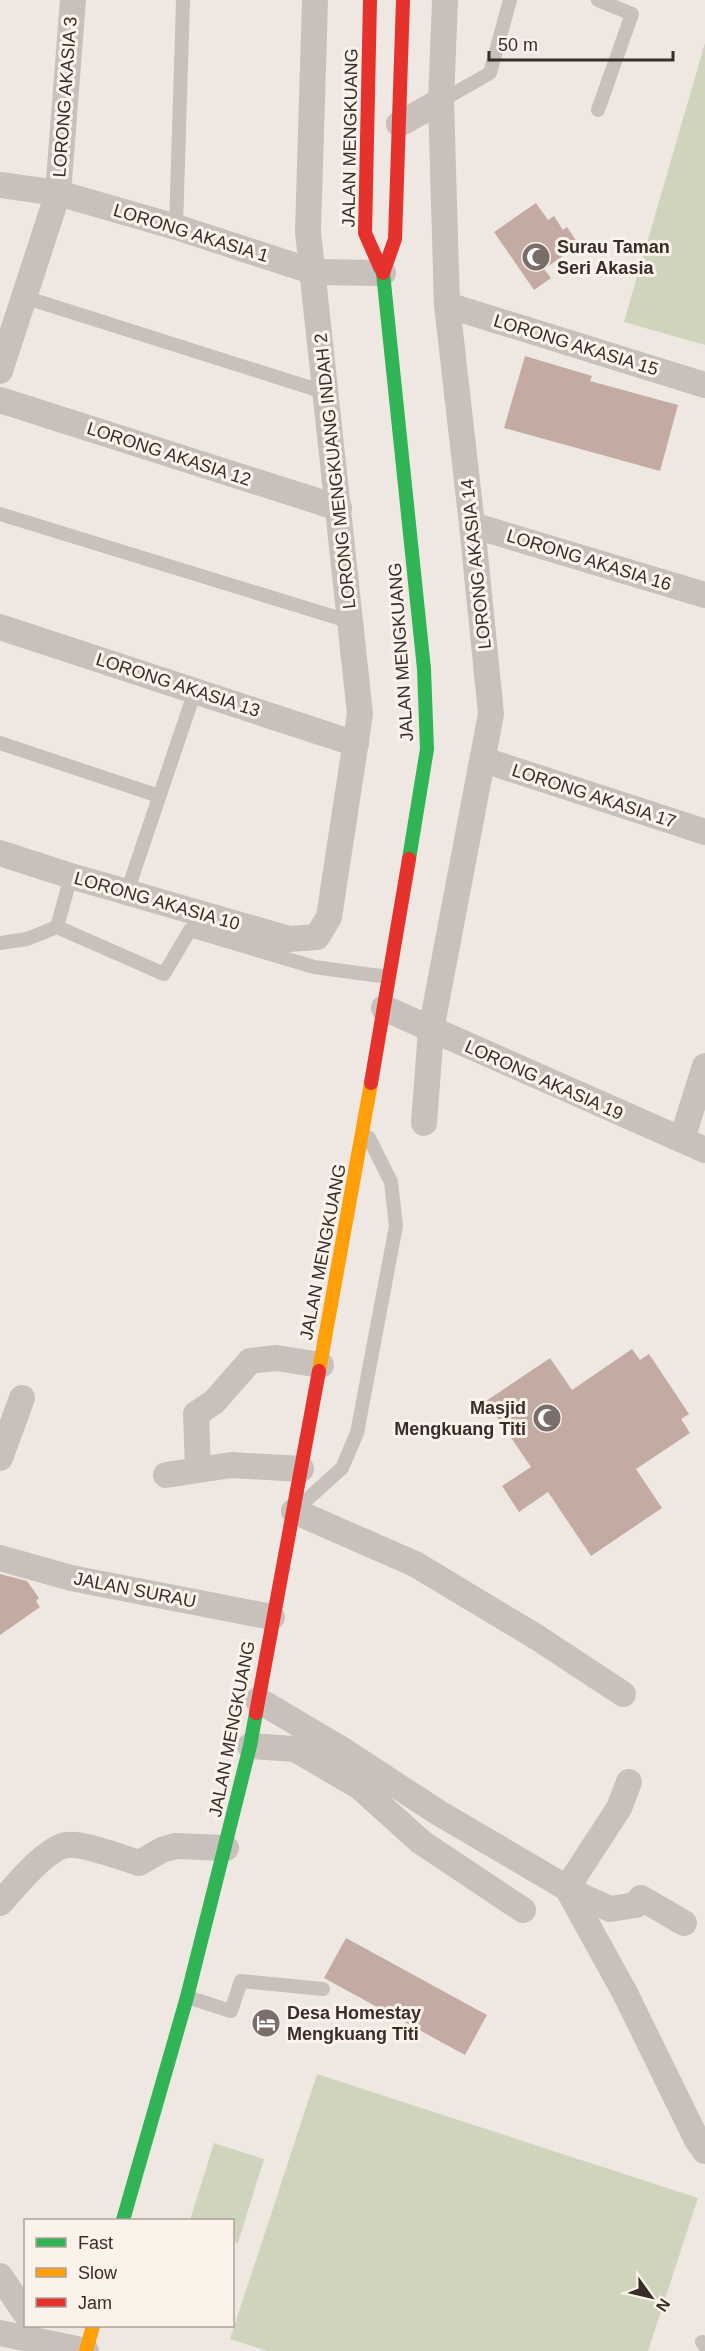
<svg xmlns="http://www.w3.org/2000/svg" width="705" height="2351" font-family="Helvetica,sans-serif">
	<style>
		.green { fill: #d1d4bc }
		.building { fill: #c3aba3 }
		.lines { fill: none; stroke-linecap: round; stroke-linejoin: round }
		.lane { stroke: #c8c0bb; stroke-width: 14 }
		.street { stroke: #c8c0bb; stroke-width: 26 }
		.fast { stroke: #30b455; stroke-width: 14 }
		.slow { stroke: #ff9f0a; stroke-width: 14 }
		.jam { stroke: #e5322d; stroke-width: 14 }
		.labels { text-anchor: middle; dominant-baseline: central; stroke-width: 6; stroke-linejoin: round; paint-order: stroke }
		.street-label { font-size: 18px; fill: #392d29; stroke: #fbf2ea }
		.poi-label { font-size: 18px; font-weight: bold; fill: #392d29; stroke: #fbf2ea; text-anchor: start }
	</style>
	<rect width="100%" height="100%" fill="#efe8e2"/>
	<g class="green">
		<polygon points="705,43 705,345 624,322"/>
		<polygon points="317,2074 698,2198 648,2351 267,2351 230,2339"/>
		<polygon points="214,2143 264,2159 238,2243 233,2241 232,2220 190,2220"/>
	</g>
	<g class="building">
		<polygon points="536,203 548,220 554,216 563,230 567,227 579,245 544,269 551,278 534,290 494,232"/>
		<polygon points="525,356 592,376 590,381 678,405 660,471 504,428"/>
		<polygon points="632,1349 640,1360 649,1354 689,1414 681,1419 690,1433 636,1469 662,1508 591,1556 548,1492 519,1512 502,1486 531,1467 486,1401 550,1358 572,1390"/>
		<polygon points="0,1574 27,1581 39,1598 36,1601 40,1607 0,1635"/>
		<polygon points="346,1938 487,2015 465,2055 324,1978"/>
	</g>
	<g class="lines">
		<g class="lane">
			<polyline points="598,0 632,14 598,110"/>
			<polyline points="441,101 490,73 510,0"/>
			<polyline points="176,227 183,0"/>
			<polyline points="24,297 327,393"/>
			<polyline points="0,514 351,622"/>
			<polyline points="0,743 159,796"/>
			<polyline points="127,892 195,691"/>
			<polyline points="57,927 71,876"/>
			<polyline points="0,943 27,939 57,927 164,974 190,930 314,967 388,977"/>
			<polyline points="301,1505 342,1468 357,1433 396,1226 391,1182 369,1138"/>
			<polyline points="187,1997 231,2011 241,1981 323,1989"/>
			<polyline points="702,2342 705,2346"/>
		</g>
		<g class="street">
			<polyline points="399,124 441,101"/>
			<polyline points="0,185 58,193 176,227 314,272 383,273"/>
			<polyline points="447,305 705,385"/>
			<polyline points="0,371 58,193 73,0"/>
			<polyline points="0,400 339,508"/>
			<polyline points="472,525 705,595"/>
			<polyline points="0,627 356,744"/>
			<polyline points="484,760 705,832"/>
			<polyline points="0,853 71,876 289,939 317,937 329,917 360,714 308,232 315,0"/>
			<polyline points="384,1008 705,1150"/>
			<polyline points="424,1123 431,1030 491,714 472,525 447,305 441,101 445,0"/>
			<polyline points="682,1139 705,1066"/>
			<polyline points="0,1458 22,1398"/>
			<polyline points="198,1469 196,1414 214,1402 250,1361 276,1358 321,1365"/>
			<polyline points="166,1475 231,1465 301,1469"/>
			<polyline points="294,1511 415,1564 538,1638 623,1694"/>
			<polyline points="0,1558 71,1578 272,1617"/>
			<polyline points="258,1700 341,1749 439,1813 577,1894 610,1909 636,1905 641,1898 684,1923"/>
			<polyline points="250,1746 295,1749 360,1787 421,1842 523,1910"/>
			<polyline points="629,1782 619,1808 567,1888 625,1993 697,2140 705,2151"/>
			<path d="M0,1903c16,-17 40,-48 62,-57 16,-6 60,12 77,17l23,-13 13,-4 51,2"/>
			<polyline points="0,2276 26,2314"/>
			<polyline points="0,2333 86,2351"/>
		</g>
		<g class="fast">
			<polyline points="380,267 383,273 424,669 427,749 409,859"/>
			<polyline points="123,2220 187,1997 250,1746 256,1713"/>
		</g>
		<g class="slow">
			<polyline points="319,1371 371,1083"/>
			<polyline points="86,2351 93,2326"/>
		</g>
		<g class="jam">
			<polyline points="370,0 365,233 380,267"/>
			<polyline points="383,273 395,239 403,0"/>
			<polyline points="371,1083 409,859"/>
			<polyline points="256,1713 319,1371"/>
		</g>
	</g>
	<defs>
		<g id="mosque-disc" transform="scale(1.5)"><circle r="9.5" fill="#796e6a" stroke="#fbf2ea"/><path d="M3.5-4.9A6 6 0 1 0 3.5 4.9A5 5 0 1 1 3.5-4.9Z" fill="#fff"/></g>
		<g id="hotel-disc" transform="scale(1.5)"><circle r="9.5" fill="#796e6a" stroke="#fbf2ea"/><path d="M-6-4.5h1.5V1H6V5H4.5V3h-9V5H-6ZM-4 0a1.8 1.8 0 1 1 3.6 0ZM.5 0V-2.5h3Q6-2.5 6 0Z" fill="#fff"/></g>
	</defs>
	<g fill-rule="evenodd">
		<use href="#mosque-disc" x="536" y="257"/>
		<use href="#mosque-disc" x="547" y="1418"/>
		<use href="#hotel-disc" x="266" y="2023"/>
	</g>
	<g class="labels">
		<g class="street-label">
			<text transform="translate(65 97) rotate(-86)">LORONG AKASIA 3</text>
			<text transform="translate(350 138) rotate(-89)">JALAN MENGKUANG</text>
			<text transform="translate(191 233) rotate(17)">LORONG AKASIA 1</text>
			<text transform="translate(576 345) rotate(17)">LORONG AKASIA 15</text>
			<text transform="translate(169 454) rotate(18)">LORONG AKASIA 12</text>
			<text transform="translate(335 471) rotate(-96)">LORONG MENGKUANG INDAH 2</text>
			<text transform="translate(589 560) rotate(17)">LORONG AKASIA 16</text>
			<text transform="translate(476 564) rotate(-96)">LORONG AKASIA 14</text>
			<text transform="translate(401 652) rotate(-94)">JALAN MENGKUANG</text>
			<text transform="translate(178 685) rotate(18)">LORONG AKASIA 13</text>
			<text transform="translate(594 796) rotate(18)">LORONG AKASIA 17</text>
			<text transform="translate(157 901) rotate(16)">LORONG AKASIA 10</text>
			<text transform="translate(544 1080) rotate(24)">LORONG AKASIA 19</text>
			<text transform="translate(323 1252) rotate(-79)">JALAN MENGKUANG</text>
			<text transform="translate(135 1590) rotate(11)">JALAN SURAU</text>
			<text transform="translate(232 1729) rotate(-79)">JALAN MENGKUANG</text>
		</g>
		<g class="poi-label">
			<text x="557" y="247">Surau Taman<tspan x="557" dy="21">Seri Akasia</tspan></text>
			<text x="526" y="1408" text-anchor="end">Masjid<tspan x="526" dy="21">Mengkuang Titi</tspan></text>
			<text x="287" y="2013">Desa Homestay<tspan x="287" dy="21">Mengkuang Titi</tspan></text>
		</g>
	</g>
	<rect x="24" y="2219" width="210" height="108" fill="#fbf2ea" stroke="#ada39d" stroke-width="1.5"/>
	<rect x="36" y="2238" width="30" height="9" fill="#30b455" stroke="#ada39d" stroke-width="1.5"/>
	<text x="78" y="2249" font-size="18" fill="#392d29">Fast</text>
	<rect x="36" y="2268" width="30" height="9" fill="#ff9f0a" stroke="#ada39d" stroke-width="1.5"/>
	<text x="78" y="2279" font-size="18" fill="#392d29">Slow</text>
	<rect x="36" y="2298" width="30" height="9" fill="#e5322d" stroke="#ada39d" stroke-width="1.5"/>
	<text x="78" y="2309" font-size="18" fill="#392d29">Jam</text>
	<g transform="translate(651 2297) rotate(124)" stroke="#fbf2ea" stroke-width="4.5" paint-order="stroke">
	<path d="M0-4.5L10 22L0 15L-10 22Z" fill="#392d29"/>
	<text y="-9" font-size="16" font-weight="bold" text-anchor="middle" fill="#392d29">N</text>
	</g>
	<path d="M489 51v9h184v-9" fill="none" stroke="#392d29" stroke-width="3"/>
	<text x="498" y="51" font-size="18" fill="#392d29" stroke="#fbf2ea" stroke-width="4.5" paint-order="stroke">50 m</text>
</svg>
